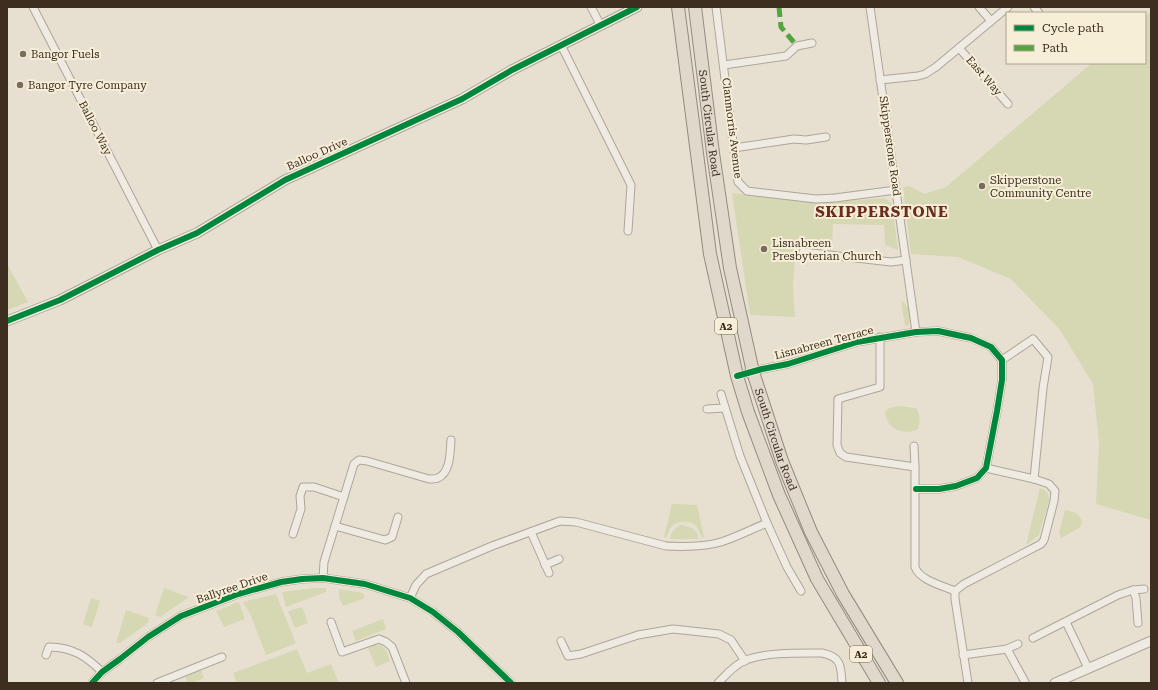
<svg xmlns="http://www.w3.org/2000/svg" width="1158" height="690" font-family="'Roboto Serif',serif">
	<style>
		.green { fill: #d6d7b3 }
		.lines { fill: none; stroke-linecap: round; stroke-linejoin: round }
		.minor-casing { stroke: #ada599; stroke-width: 9 }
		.tertiary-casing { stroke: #ada599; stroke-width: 11 }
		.trunk-casing { stroke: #928b80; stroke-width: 14 }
		.minor { stroke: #efebe3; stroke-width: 7 }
		.tertiary { stroke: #efebe3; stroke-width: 9 }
		.trunk { stroke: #e0d9cb; stroke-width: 12 }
		.quiet { stroke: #54a441; stroke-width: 5; stroke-dasharray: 10 5; stroke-linecap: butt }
		.cycleway-casing { stroke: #f7eed8; stroke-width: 8 }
		.cycleway { stroke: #00873e; stroke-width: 6 }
		.poi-dot { fill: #786c5e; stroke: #f7eed8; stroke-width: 1.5 }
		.labels { text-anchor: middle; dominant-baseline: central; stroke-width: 4; stroke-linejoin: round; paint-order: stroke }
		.shield { fill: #f7eed8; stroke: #756857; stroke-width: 1 }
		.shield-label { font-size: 10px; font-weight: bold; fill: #3d2e20 }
		.poi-label { font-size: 11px; fill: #3d2e20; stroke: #f7eed8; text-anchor: start }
		.street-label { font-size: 11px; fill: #3d2e20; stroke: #f7eed8 }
		.district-label { font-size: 15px; font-weight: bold; letter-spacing: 1px; fill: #6b2e1e; stroke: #f7eed8 }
	</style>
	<rect width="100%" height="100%" fill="#e7e0d1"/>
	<g class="green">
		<polygon points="1151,12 1151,520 1096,504 1099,442 1093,384 1060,330 1011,279 958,257 911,254 903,187 909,186 924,194 946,187 1092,63 1145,63 1145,17"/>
		<polygon points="732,193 817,203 885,198 892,204 898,250 885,245 884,225 833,224 832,247 796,243 793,286 795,317 750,315"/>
		<polygon points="7,264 28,302 7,310"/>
		<path d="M901,300c8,6 11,15 8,25l-4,1z"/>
		<path d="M898,406l18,2c4,5 5,16 1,22 -16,5 -31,-1 -32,-19l5,-3z"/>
		<polygon points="1040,488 1044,490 1048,493 1049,500 1039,535 1026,545"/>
		<path d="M672,504l25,1 7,32 -2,1c-2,-4 -3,-9 -6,-12 -6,-6 -18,-6 -24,0 -3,3 -4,8 -6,12l-2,-1z"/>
		<path d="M1065,510c9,2 16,3 17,13l-3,5 -18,10 -2,-5z"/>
		<path d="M680,525c10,1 18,4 18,14h-28c1,-7 4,-10 10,-14z"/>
		<polygon points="164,588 189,597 160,617 155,615"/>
		<polygon points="314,588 326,588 326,592 286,607 282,592"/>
		<polygon points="339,589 363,593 365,598 343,606 339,597"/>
		<polygon points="276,594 296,643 266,655 251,616 243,602"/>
		<polygon points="91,598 100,601 92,627 83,624"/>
		<polygon points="239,602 245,619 224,627 216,611"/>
		<polygon points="302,607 308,623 295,628 288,611"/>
		<polygon points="126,610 149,618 148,623 120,643 116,643"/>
		<polygon points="383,619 386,629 356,641 352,631"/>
		<path d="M375,645c11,-1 12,8 15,16l-14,6 -8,-19z"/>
		<polygon points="297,649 307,673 331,664 339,683 237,683 233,673"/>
		<polygon points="201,670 204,678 192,683 188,683 185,677"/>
	</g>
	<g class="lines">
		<g class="minor-casing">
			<g id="minor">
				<polyline points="33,7 158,250"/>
				<polyline points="591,7 601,26"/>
				<polyline points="716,7 738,182 747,191 816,199 835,198 896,190"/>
				<polyline points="870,7 916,332"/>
				<polyline points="979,7 991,21"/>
				<polyline points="1034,7 1039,13"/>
				<polyline points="561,45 631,185 628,231"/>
				<polyline points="959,48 1008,104"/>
				<polyline points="724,65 786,56 797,46 812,43"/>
				<polyline points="880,80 918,76 925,74 936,67 1008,7"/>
				<polyline points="734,148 794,139 806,140 826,137"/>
				<polyline points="803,252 891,262 906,260"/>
				<path d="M880,337v50l-42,12 -1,46 3,8 6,4 69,10v100c4,13 28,19 40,24"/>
				<polyline points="1002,360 1033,339 1048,357 1043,388 1034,479"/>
				<polyline points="737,376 762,369 788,364 857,342 916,332 938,331 971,338 991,347 1002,360 1002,380 997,411 986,468 977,478 956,486 939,489 916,489"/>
				<polyline points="721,394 740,456 767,523"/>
				<polyline points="707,409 725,408"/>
				<polyline points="914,446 915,467"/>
				<polyline points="335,526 385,540 392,537 398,517"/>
				<polyline points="531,532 549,573"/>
				<polyline points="293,534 301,509 300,496 303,487 314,487 344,497"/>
				<polyline points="545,565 559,559"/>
				<path d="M323,578l1,-16 30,-98 5,-4 8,1 62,18c2,0 7,0 9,-1 13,-6 12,-27 13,-38"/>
				<polyline points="1133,590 1136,598 1138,623"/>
				<path d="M410,598l6,-13 10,-11 66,-28 68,-25 16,1 90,24c18,1 38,1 55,-4 16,-5 31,-13 46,-19l20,44 14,24"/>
				<polyline points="331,622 342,652 379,639 386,642 392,647 406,683"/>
				<polyline points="1066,622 1088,668"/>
				<polyline points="1033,638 1118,595 1133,590 1144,589"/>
				<polyline points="561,641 568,656 581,654 638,635 673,629 719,634 731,640 745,661"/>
				<polyline points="1007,649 1025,682"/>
				<path d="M46,655l3,-8c23,0 37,9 53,25"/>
				<polyline points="963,655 1007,649 1018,644"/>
				<polyline points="92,683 102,672 120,659 148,637 181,616 238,594 281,582 302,579 323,578 365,584 410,598 433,612 458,632 511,683"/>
				<polyline points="157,683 222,657"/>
				<path d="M718,683c8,-8 15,-17 26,-22 19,-9 57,-8 78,-8 19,4 19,12 20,30"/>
				<polyline points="968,683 955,599 955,591 964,584 1041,544 1044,540 1054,501 1055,491 1049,484 1034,479 986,468"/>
			</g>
		</g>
		<g class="tertiary-casing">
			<g id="tertiary">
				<polyline points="7,321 60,300 158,250 197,233 285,180 462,99 512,70 637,7"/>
				<polyline points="1055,683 1151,641"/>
			</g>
		</g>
		<g class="trunk-casing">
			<g id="trunk">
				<polyline points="678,7 710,254 737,376 748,412 779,495 817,579 879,683"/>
				<path id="s1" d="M695,7l18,146 17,115 23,104 29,89 29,71 32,62 54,89"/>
			</g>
		</g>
		<use href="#minor" class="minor"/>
		<use href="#tertiary" class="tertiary"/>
		<use href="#trunk" class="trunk"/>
		<polyline class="quiet" points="779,7 781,27 797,46"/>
		<g class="cycleway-casing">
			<g id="cycleway">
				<polyline points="7,321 60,300 158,250 197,233 285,180 462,99 512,70 637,7"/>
				<polyline points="737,376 762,369 788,364 857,342 916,332 938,331 971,338 991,347 1002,360 1002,380 997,411 986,468 977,478 956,486 939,489 916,489"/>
				<polyline points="92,683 102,672 120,659 148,637 181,616 238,594 281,582 302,579 323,578 365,584 410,598 433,612 458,632 511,683"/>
			</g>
		</g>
		<use href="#cycleway" class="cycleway"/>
	</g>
	<g class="poi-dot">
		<circle cx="23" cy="54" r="4"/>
		<circle cx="20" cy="85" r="4"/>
		<circle cx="982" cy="186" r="4"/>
		<circle cx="764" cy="249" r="4"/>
	</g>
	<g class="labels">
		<g class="shield">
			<rect x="715" y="318" width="22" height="16" rx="3"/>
			<rect x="850" y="646" width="22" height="16" rx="3"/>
		</g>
		<g class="shield-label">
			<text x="726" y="326">A2</text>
			<text x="861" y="654">A2</text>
		</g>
		<g class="poi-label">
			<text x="31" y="54">Bangor Fuels</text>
			<text x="28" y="85">Bangor Tyre Company</text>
			<text x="990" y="180">Skipperstone<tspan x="990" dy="13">Community Centre</tspan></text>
			<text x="772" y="243">Lisnabreen<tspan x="772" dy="13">Presbyterian Church</tspan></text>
		</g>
		<g class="street-label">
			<text transform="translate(984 76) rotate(49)">East Way</text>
			<text stroke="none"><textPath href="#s1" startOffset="117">South Circular Road</textPath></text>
			<text transform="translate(95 128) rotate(63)">Balloo Way</text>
			<text transform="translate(732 128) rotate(83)">Clanmorris Avenue</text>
			<text transform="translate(890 146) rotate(82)">Skipperstone Road</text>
			<text transform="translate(317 154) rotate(-24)">Balloo Drive</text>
			<text transform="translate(824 343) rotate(-15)">Lisnabreen Terrace</text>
			<text stroke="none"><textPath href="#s1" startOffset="441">South Circular Road</textPath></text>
			<text transform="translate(232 588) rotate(-19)">Ballyree Drive</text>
		</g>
		<g class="district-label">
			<text x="882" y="212">SKIPPERSTONE</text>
		</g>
	</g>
	<rect width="1158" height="690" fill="none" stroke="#3d2e20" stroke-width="16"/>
	<rect x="1006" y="12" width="140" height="52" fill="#f7eed8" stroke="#ada18e"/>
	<rect x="1014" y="25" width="20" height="6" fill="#00873e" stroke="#ada18e"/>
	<text x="1042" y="32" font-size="12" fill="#3d2e20">Cycle path</text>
	<rect x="1014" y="45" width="20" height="6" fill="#54a441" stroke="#ada18e"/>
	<text x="1042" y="52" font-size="12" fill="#3d2e20">Path</text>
</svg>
